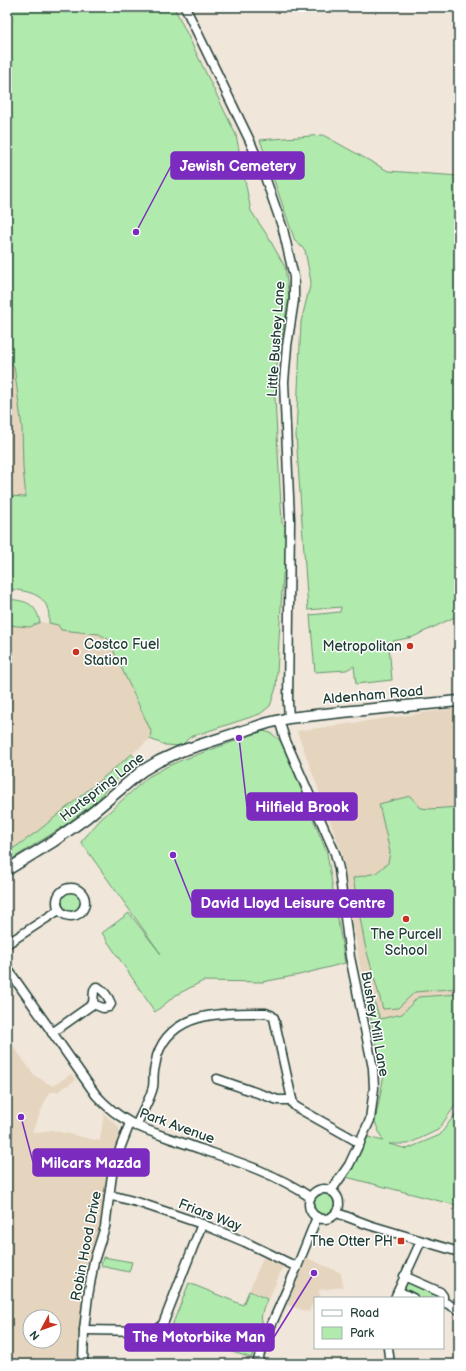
<svg xmlns="http://www.w3.org/2000/svg" width="466" height="1371" font-family="'Balsamiq Sans',sans-serif">
	<style>
		.built { fill: #e5d4be; fill-rule: evenodd }
		.green { fill: #b1eaad; stroke: #689470 }
		.lines { fill: none; stroke-linecap: round; stroke-linejoin: round }
		.minor-casing { stroke: #1f3d34; stroke-width: 11 }
		.major-casing { stroke: #1f3d34; stroke-width: 13 }
		.minor { stroke: #fff; stroke-width: 8 }
		.major { stroke: #fff; stroke-width: 10 }
		.poi-dot { fill: #c8321e; stroke: #fff; stroke-width: 1.5 }
		.labels { text-anchor: middle; dominant-baseline: central; stroke-width: 3; stroke-linejoin: round; paint-order: stroke }
		.street-label { font-size: 14px; fill: #1f3d34; stroke: #fff }
		.poi-label { font-size: 14px; fill: #1f3d34; stroke: #fff; text-anchor: end }
		.leader { fill: none; stroke: #7b2cbf; stroke-width: 1.5 }
		.callout-dot { fill: #7b2cbf; stroke: #fff; stroke-width: 1.5 }
		.callout { fill: #7b2cbf; stroke: #7b2cbf; stroke-width: 1.5 }
		.callout-label { font-size: 15px; text-anchor: middle; font-weight: bold; fill: #fff }
	</style>
	<rect width="100%" height="100%" fill="#f0e6d9"/>
	<filter id="ink" filterUnits="userSpaceOnUse"><feTurbulence type="fractalNoise" baseFrequency=".025" numOctaves="2"/><feDisplacementMap in="SourceGraphic" scale="8" xChannelSelector="R" yChannelSelector="G"/><feConvolveMatrix kernelMatrix="1 2 1 2 8 2 1 2 1" color-interpolation-filters="sRGB"/></filter>
	<g filter="url(#ink)">
		<g class="built">
			<polygon points="7,358 14,365 22,428 23,468 26,497 7,496"/>
			<polygon points="40,622 58,625 61,630 99,634 108,639 151,731 150,739 38,831 7,854 7,625 30,627"/>
			<polygon points="459,708 459,994 418,997 402,1014 380,1019 370,989 363,985 342,853 297,731"/>
			<path d="M7,1038l28,38 18,10 18,-12 5,6 -19,12h-8l-17,40 8,1 11,-3 49,11 4,-27 14,12 3,8 -13,43 -3,25 -4,22 -9,31 -7,33 -5,76h-73zM30,1317h24v24h-24z"/>
			<polygon points="267,1257 283,1266 269,1299 249,1291 263,1258"/>
			<polygon points="307,1258 341,1273 343,1287 319,1290 320,1298 315,1298 315,1304 312,1304 309,1312 287,1305"/>
		</g>
		<g class="green">
			<path d="M7,7h167l62,128 15,76 16,24 18,32 4,30 -15,85 8,141 4,4v42l-3,5 -7,114 -6,18 -10,8 -70,23 -9,9 -16,-1 -15,-6 1,-8 -43,-92 -9,-5 -38,-4 -3,-5 -9,-2c2,-29 -19,-32 -42,-34v-93l19,1 -3,-29 -1,-40 -8,-62 -7,-8z"/>
			<polygon points="323,135 388,171 459,176 459,615 413,637 393,641 389,646 392,680 356,684 354,666 346,670 315,672 310,615 340,612 341,607 308,610 296,435 301,322 311,282 305,250 295,241 260,140"/>
			<path d="M7,599c19,2 28,3 33,23l-10,5 -23,-2z"/>
			<polygon points="263,731 271,733 282,742 327,853 345,963 299,975 262,982 203,981 176,995 155,1012 102,933 129,913 161,954 81,842 100,820 148,777 168,766 182,760"/>
			<polygon points="132,754 135,758 134,765 107,788 98,800 61,828 7,862 7,854 10,847 14,848 38,831"/>
			<polygon points="410,796 421,808 430,809 459,807 459,988 415,992 398,1008 383,1009 365,945 353,878 376,873 388,863 390,852 379,804"/>
			<circle cx="72" cy="902" r="10"/>
			<polygon points="363,985 370,989 380,1019 402,1014 418,997 459,994 459,1100 438,1130 408,1144 389,1144 407,1149 440,1135 459,1109 459,1206 346,1177 356,1162 368,1137 383,1141 375,1122 384,1075"/>
			<circle cx="324" cy="1204" r="12"/>
			<polygon points="103,1257 132,1262 129,1272 101,1266"/>
			<path d="M407,1281l32,14 2,3c-13,0 -28,2 -38,-9z"/>
			<path d="M189,1283l54,22 6,-14 18,8c-3,10 -9,18 -3,27l-13,32 -55,-18 -24,-6 1,-11z"/>
		</g>
		<g class="lines">
			<g class="minor-casing">
				<g id="minor">
					<polyline points="185,7 249,139 264,174 283,229 294,277 294,300 287,346 284,382 290,520 288,703 289,718"/>
					<polyline points="279,720 285,739 335,853 339,869 350,957 373,1068 374,1088 370,1120 349,1165 331,1191"/>
					<circle cx="71" cy="902" r="14"/>
					<polyline points="7,944 59,910"/>
					<path d="M7,968l89,127c27,30 51,35 87,48 43,15 89,28 127,54"/>
					<path d="M96,987h2c6,4 11,11 13,17l-2,3 -6,1 -10,-4 1,-14z"/>
					<polyline points="52,1033 93,1004"/>
					<polyline points="217,1079 278,1100 292,1100"/>
					<path d="M136,1126c5,-12 14,-26 17,-39 1,-5 0,-11 1,-16 1,-5 2,-10 3,-15 15,-47 71,-43 109,-43l5,2 3,3 19,86 3,3 64,36"/>
					<circle cx="324" cy="1204" r="15"/>
					<polyline points="109,1196 118,1197 140,1203 202,1224 245,1242 297,1267"/>
					<polyline points="337,1213 369,1225 459,1252"/>
					<polyline points="404,1276 440,1292 443,1296 443,1303"/>
					<polyline points="398,1291 413,1298"/>
					<polyline points="395,1298 421,1241"/>
					<polyline points="444,1302 459,1310"/>
					<polyline points="84,1330 149,1331 157,1329 163,1324 202,1224"/>
					<polyline points="388,1348 390,1364"/>
					<polyline points="83,1364 84,1330 88,1296 94,1261 105,1227 112,1175 121,1146 130,1123"/>
					<polyline points="257,1364 262,1346 297,1267 317,1217"/>
				</g>
			</g>
			<g class="major-casing">
				<polyline id="major" points="7,870 54,841 86,818 142,771 159,761 181,751 268,723 289,718 342,712 459,701"/>
			</g>
			<use href="#minor" class="minor"/>
			<use href="#major" class="major"/>
		</g>
	</g>
	<g class="poi-dot">
		<circle cx="410" cy="646" r="4"/>
		<circle cx="76" cy="652" r="4"/>
		<circle cx="406" cy="919" r="4"/>
		<rect x="397" y="1237" width="8" height="8" rx="2"/>
	</g>
	<g class="labels">
		<g class="street-label">
			<text transform="translate(276 339) rotate(-86)">Little Bushey Lane</text>
			<text transform="translate(373 695) rotate(-5)">Aldenham Road</text>
			<text transform="translate(102 787) rotate(-38)">Hartspring Lane</text>
			<text transform="translate(375 1024) rotate(80)">Bushey Mill Lane</text>
			<text transform="translate(177 1126) rotate(20)">Park Avenue</text>
			<text transform="translate(210 1215) rotate(21)">Friars Way</text>
			<text transform="translate(86 1246) rotate(-79)">Robin Hood Drive</text>
		</g>
		<g class="poi-label">
			<text x="84" y="644" text-anchor="start">Costco Fuel<tspan x="84" dy="16">Station</tspan></text>
			<text x="402" y="646">Metropolitan</text>
			<text x="406" y="934" text-anchor="middle">The Purcell<tspan x="406" dy="16">School</tspan></text>
			<text x="393" y="1241">The Otter PH</text>
		</g>
	</g>
	<path class="leader" d="M136 232L171 166M239 738L247 807M173 855L192 903M21 1117L33 1162M314 1273L274 1337"/>
	<g class="callout-dot">
		<circle cx="136" cy="232" r="4"/>
		<circle cx="239" cy="738" r="4"/>
		<circle cx="173" cy="855" r="4"/>
		<circle cx="21" cy="1117" r="4"/>
		<circle cx="314" cy="1273" r="4"/>
	</g>
	<g class="callout">
		<rect x="171" y="152" width="133" height="27" rx="4"/>
		<rect x="247" y="793" width="110" height="27" rx="4"/>
		<rect x="192" y="890" width="201" height="27" rx="4"/>
		<rect x="33" y="1149" width="116" height="27" rx="4"/>
		<rect x="125" y="1324" width="149" height="27" rx="4"/>
	</g>
	<g class="callout-label">
		<text x="238" y="171">Jewish Cemetery</text>
		<text x="302" y="812">Hilfield Brook</text>
		<text x="293" y="908">David Lloyd Leisure Centre</text>
		<text x="91" y="1168">Milcars Mazda</text>
		<text x="199" y="1342">The Motorbike Man</text>
	</g>
	<rect width="466" height="1371" fill="none" stroke="#fff" stroke-width="24"/>
	<rect x="12" y="12" width="442" height="1347" fill="none" stroke="#1f3d34" stroke-width="1.5" filter="url(#ink)"/>
	<rect x="314" y="1297" width="130" height="52" fill="#ffffff" stroke="#a5b1ae"/>
	<rect x="322" y="1310" width="20" height="6" fill="#ffffff" stroke="#a5b1ae"/>
	<text x="350" y="1317" font-size="12" fill="#1f3d34">Road</text>
	<rect x="322" y="1327" width="20" height="12" fill="#b1eaad" stroke="#a5b1ae"/>
	<text x="350" y="1337" font-size="12" fill="#1f3d34">Park</text>
	<g transform="translate(42 1329) rotate(229)"><circle r="19" fill="#ffffff" stroke="#a5b1ae"/>
	<path d="M0-3L7 15L0 10L-7 15Z" fill="#c8321e"/>
	<text y="-6" font-size="11" font-weight="bold" text-anchor="middle" fill="#1f3d34">N</text>
	</g>
</svg>
